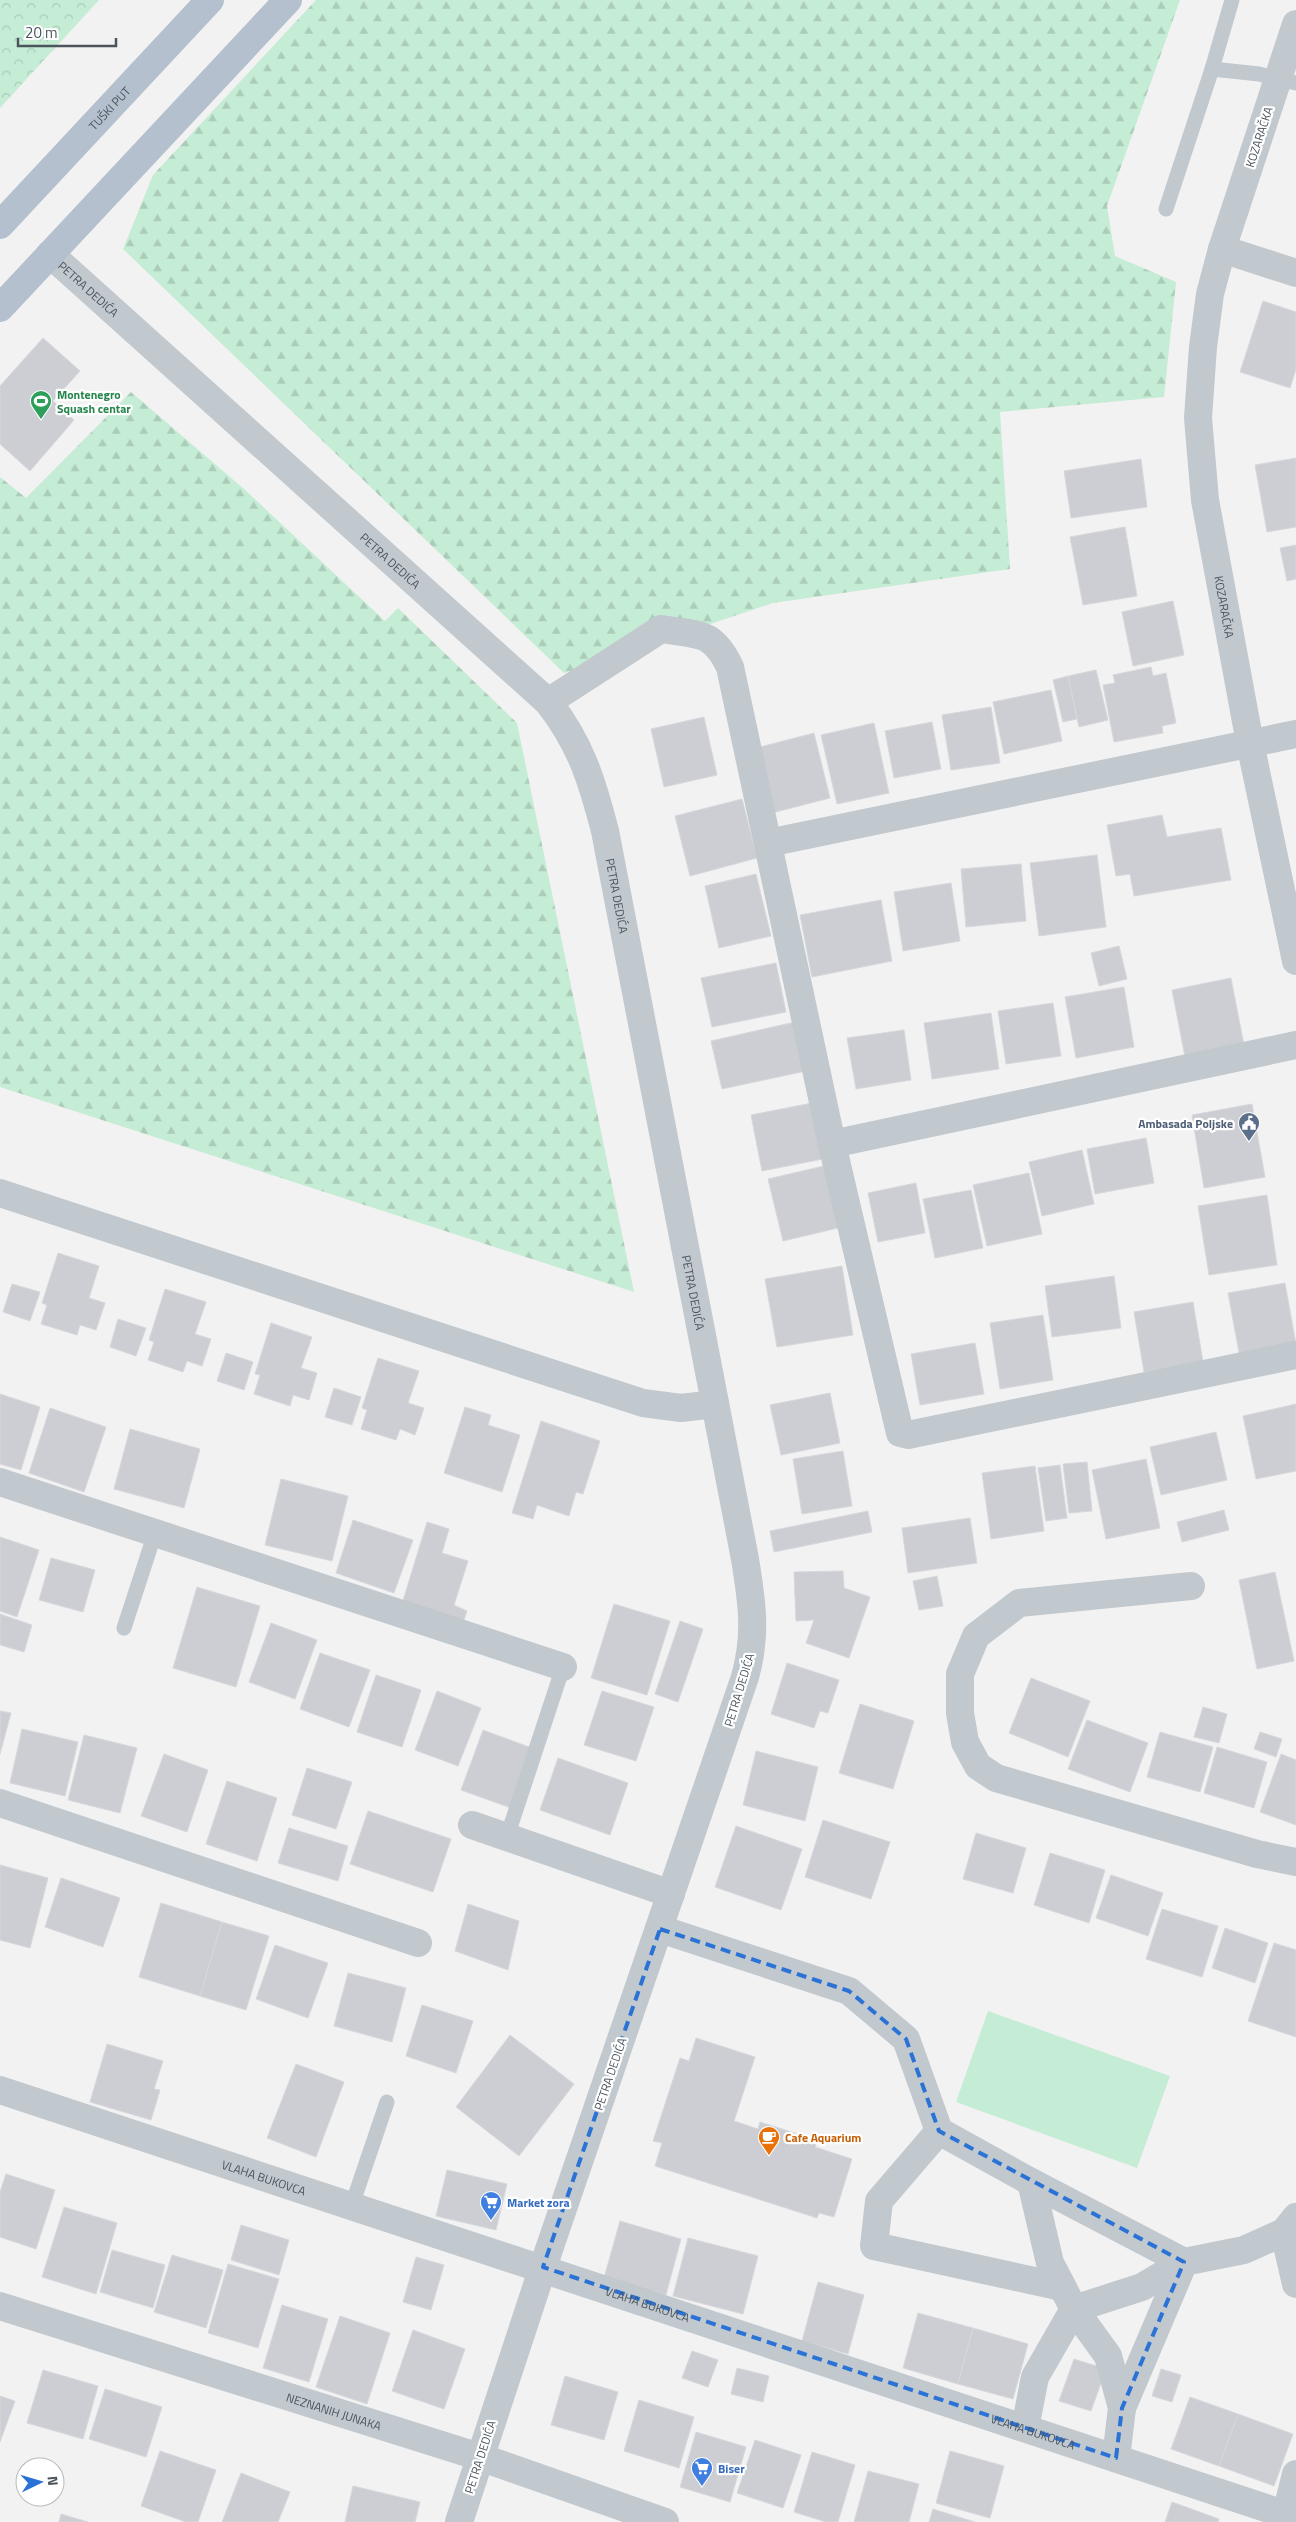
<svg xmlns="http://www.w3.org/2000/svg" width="1296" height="2522" font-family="'Titillium Web',sans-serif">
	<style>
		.grass { fill: #c5ecd5 }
		.forest { fill: url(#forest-firs) }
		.park { fill: url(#park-crowns) }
		.building { fill: #ccced3; stroke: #d6d8dc }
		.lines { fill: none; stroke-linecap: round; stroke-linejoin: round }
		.service { stroke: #c1c8ce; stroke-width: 15 }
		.minor { stroke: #c1c8ce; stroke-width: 28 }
		.primary { stroke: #b4c0cd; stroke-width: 28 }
		.marked { fill: none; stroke: #2a72d5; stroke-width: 4; stroke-dasharray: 10 6; stroke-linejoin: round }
		.labels { text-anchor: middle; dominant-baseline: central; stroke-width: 4.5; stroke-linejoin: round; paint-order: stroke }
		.street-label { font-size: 12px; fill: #4b545d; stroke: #fff }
		.leisure-label { font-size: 12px; font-weight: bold; fill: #27864d; stroke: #fff; text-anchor: start }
		.service-label { font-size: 12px; font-weight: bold; fill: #4e5e75; stroke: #fff; text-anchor: end }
		.food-label { font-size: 12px; font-weight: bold; fill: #c56008; stroke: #fff; text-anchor: start }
		.shop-label { font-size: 12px; font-weight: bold; fill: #366cbe; stroke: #fff; text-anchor: start }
	</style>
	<defs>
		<pattern id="forest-firs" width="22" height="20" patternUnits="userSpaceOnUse" patternTransform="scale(1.25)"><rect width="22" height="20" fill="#c5ecd5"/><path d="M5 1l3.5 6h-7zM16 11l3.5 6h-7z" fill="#abccb9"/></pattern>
		<pattern id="park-crowns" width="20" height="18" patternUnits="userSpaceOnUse" patternTransform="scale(1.25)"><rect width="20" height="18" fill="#c5ecd5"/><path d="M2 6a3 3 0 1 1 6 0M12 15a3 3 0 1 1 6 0" fill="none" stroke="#abccb9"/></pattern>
	</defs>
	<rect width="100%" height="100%" fill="#f3f2f2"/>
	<polygon class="grass" points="988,2011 1170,2076 1137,2168 956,2102"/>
	<g class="forest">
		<polygon points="316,0 1180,0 1107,206 1115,256 1176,282 1164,397 1000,412 1010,569 773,603 564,673 123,249 153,175"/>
		<polygon points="131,392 244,489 385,621 398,608 517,723 634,1292 0,1087 0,477 26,498"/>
	</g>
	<polygon class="park" points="0,0 99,0 0,108"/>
	<g class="building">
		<polygon points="1263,301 1296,312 1296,369 1290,388 1240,372"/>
		<polygon points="43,338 80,371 53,401 74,420 30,471 0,444 0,386"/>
		<polygon points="1296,458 1296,527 1267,532 1255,465"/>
		<polygon points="1141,459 1147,507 1071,518 1064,471"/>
		<polygon points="1125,527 1137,596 1083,605 1070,537"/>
		<polygon points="1296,545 1296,579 1287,581 1280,548"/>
		<polygon points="1173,601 1184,655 1133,666 1122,612"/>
		<polygon points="1151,667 1153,676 1166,673 1176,723 1162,726 1163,733 1114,742 1103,685 1115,683 1113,675"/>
		<polygon points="1096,670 1108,720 1079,727 1068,676"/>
		<polygon points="1068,676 1077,719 1063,722 1053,680"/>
		<polygon points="1051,690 1062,741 1004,754 993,702"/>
		<polygon points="991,707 1000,763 951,770 942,715"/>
		<polygon points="704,717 717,775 664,787 651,729"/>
		<polygon points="932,722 941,769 894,778 885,731"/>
		<polygon points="874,723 889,793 837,804 821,735"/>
		<polygon points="814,733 830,798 772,813 756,748"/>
		<polygon points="742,799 757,858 690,876 675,816"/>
		<polygon points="1162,815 1167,837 1221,828 1231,880 1134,896 1130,874 1116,876 1107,825"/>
		<polygon points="1097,855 1106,927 1039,936 1030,863"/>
		<polygon points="1021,864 1026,921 966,927 961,869"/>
		<polygon points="756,874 771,936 719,948 705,886"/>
		<polygon points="951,883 960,941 903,951 894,892"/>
		<polygon points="881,900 892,961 812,977 800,915"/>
		<polygon points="1119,946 1127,979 1099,986 1091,953"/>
		<polygon points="776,963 786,1012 712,1027 701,978"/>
		<polygon points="1231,978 1244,1045 1185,1057 1172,990"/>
		<polygon points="1124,987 1134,1047 1076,1058 1065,997"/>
		<polygon points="1053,1003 1061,1056 1006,1064 998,1011"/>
		<polygon points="991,1013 999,1069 932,1079 924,1023"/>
		<polygon points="795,1022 806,1071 722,1089 711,1041"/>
		<polygon points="904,1030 911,1080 856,1089 847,1038"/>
		<polygon points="812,1103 823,1159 762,1171 751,1115"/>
		<polygon points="1252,1104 1265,1177 1204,1188 1192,1115"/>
		<polygon points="1146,1138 1154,1183 1095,1194 1087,1149"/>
		<polygon points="1082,1150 1094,1204 1042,1216 1029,1162"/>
		<polygon points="828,1165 842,1227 783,1241 768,1179"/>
		<polygon points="1029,1173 1042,1234 987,1246 973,1185"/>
		<polygon points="916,1183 925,1233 878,1242 868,1193"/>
		<polygon points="971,1190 983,1248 935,1258 923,1199"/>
		<polygon points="1267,1195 1277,1265 1209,1275 1198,1206"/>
		<polygon points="58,1253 99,1266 89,1298 105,1303 96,1330 80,1325 77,1335 41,1324 47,1305 42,1303"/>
		<polygon points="842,1266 853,1335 777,1347 765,1279"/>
		<polygon points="1114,1276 1121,1328 1052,1337 1045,1286"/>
		<polygon points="1285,1283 1296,1344 1240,1358 1228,1293"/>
		<polygon points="12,1284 40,1292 30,1321 3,1312"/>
		<polygon points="165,1289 206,1302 195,1334 211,1339 202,1366 187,1361 183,1372 148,1360 154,1342 149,1340"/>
		<polygon points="1193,1302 1203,1362 1144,1372 1134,1312"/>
		<polygon points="1043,1315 1053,1380 1000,1389 990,1323"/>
		<polygon points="118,1319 146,1328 136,1356 110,1347"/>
		<polygon points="271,1323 312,1337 301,1368 317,1373 309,1400 293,1395 290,1406 254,1394 260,1375 255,1374"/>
		<polygon points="975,1343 984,1394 920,1405 911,1354"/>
		<polygon points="226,1353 253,1362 244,1390 217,1381"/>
		<polygon points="378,1358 419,1371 408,1403 424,1408 415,1435 400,1429 396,1440 361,1429 367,1410 362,1408"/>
		<polygon points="334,1388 361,1397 352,1425 325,1417"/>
		<polygon points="830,1393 840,1443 781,1455 770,1405"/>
		<polygon points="0,1394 40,1407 21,1470 0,1464"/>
		<polygon points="1296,1404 1296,1471 1256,1479 1243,1416"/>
		<polygon points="465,1407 491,1415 488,1425 520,1435 502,1492 444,1473"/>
		<polygon points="50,1408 106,1427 84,1492 29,1473"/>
		<polygon points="541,1421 600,1441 583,1494 576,1492 569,1516 537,1505 533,1519 512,1513"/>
		<polygon points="130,1429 200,1449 184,1508 114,1489"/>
		<polygon points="1216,1432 1227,1480 1161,1495 1150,1447"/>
		<polygon points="843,1451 852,1506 802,1514 793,1459"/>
		<polygon points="1146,1459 1160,1528 1106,1539 1092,1470"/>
		<polygon points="1087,1462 1092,1511 1069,1513 1063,1464"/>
		<polygon points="1060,1465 1067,1518 1046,1521 1038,1468"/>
		<polygon points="1035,1466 1044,1531 991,1539 982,1473"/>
		<polygon points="281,1479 348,1496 332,1561 265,1545"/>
		<polygon points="1224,1510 1229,1530 1182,1542 1177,1522"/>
		<polygon points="868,1511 872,1532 774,1552 770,1531"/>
		<polygon points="970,1518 977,1563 908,1573 902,1528"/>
		<polygon points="353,1520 413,1540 394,1593 336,1573"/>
		<polygon points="427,1522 449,1529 442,1553 468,1561 454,1605 467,1611 462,1626 401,1607"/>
		<polygon points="0,1537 39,1550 17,1617 0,1611"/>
		<polygon points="51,1558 95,1570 83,1612 39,1600"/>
		<polygon points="843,1571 844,1588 870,1597 849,1658 806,1643 814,1620 796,1621 794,1572"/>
		<polygon points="1275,1572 1294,1661 1257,1669 1239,1580"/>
		<polygon points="937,1576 943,1606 919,1610 913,1581"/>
		<polygon points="197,1587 260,1606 236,1687 173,1668"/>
		<polygon points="614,1604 670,1621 647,1695 591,1678"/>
		<polygon points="0,1614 32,1625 24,1652 0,1645"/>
		<polygon points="680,1621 703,1629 678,1702 655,1694"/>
		<polygon points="271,1623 317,1640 295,1699 249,1682"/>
		<polygon points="320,1653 370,1670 349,1727 300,1709"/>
		<polygon points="787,1663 839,1680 828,1713 820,1711 814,1728 771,1714"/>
		<polygon points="376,1675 421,1690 402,1747 357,1732"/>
		<polygon points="1031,1678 1090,1701 1068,1757 1009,1733"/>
		<polygon points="437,1691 481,1708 458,1766 415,1750"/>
		<polygon points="602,1691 654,1707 636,1761 584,1745"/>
		<polygon points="860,1704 914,1721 893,1789 839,1773"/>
		<polygon points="1203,1707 1227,1714 1219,1743 1194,1737"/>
		<polygon points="0,1711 11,1713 0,1754"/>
		<polygon points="1087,1720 1148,1743 1130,1792 1068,1769"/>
		<polygon points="22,1729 78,1742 65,1796 10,1783"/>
		<polygon points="483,1730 532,1748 511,1808 461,1790"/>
		<polygon points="1160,1732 1213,1747 1200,1792 1147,1777"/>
		<polygon points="1260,1732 1282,1739 1276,1757 1254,1749"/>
		<polygon points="84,1735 137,1748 120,1813 68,1800"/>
		<polygon points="1217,1747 1267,1762 1254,1808 1204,1793"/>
		<polygon points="756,1751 818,1767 805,1821 743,1805"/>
		<polygon points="164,1754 208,1770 187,1832 141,1816"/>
		<polygon points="1281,1754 1296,1760 1296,1825 1260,1812"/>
		<polygon points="558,1758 628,1783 610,1835 540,1810"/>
		<polygon points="307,1768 352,1782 336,1829 292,1815"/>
		<polygon points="227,1781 277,1798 257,1861 206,1844"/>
		<polygon points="368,1811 451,1839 433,1892 350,1864"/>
		<polygon points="823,1820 890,1842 871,1899 805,1877"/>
		<polygon points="736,1826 802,1849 781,1910 715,1887"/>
		<polygon points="289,1828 348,1846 338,1881 278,1863"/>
		<polygon points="976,1833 1026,1848 1013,1893 963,1879"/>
		<polygon points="1050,1853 1105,1870 1089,1923 1034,1905"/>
		<polygon points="0,1865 48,1878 30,1948 0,1940"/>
		<polygon points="1111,1875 1163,1893 1148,1936 1096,1918"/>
		<polygon points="61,1878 120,1898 103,1947 45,1927"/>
		<polygon points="161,1903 222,1922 200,1996 139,1977"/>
		<polygon points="468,1904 519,1921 508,1970 455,1951"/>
		<polygon points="1162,1909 1218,1926 1202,1977 1146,1959"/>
		<polygon points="222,1922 269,1936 246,2010 200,1996"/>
		<polygon points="1225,1928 1268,1943 1255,1983 1212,1968"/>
		<polygon points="1274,1943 1296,1950 1296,2037 1248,2021"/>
		<polygon points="275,1945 328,1963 308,2018 256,1999"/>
		<polygon points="348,1973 406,1988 392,2042 334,2026"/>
		<polygon points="422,2005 473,2021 456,2073 406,2056"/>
		<polygon points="510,2035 574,2084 519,2156 456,2107"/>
		<polygon points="696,2038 755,2057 734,2121 758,2129 760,2122 817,2140 815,2147 852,2159 834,2217 819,2213 817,2218 655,2166 662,2143 653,2141 680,2058 689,2061"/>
		<polygon points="107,2044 163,2061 154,2089 160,2090 151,2120 90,2102"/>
		<polygon points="296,2064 344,2082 316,2157 267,2138"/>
		<polygon points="447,2170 507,2184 496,2230 436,2216"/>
		<polygon points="6,2174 55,2190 36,2249 0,2237 0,2192"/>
		<polygon points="64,2207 117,2223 96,2294 42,2277"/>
		<polygon points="620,2221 681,2239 666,2295 604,2278"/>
		<polygon points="241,2225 289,2240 279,2275 231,2260"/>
		<polygon points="688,2238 758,2256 743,2314 673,2296"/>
		<polygon points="112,2250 165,2265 153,2308 100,2292"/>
		<polygon points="172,2255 223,2270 206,2328 154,2312"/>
		<polygon points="416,2257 444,2265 431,2310 403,2302"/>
		<polygon points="228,2264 279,2279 258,2348 208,2333"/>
		<polygon points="818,2282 864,2295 848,2354 802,2341"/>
		<polygon points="282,2305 328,2319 309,2382 263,2368"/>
		<polygon points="918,2313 973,2328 958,2384 903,2368"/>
		<polygon points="340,2316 390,2333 367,2404 316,2387"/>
		<polygon points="973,2328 1028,2344 1013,2399 958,2384"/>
		<polygon points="413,2330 465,2349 444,2409 392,2391"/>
		<polygon points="692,2351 718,2360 708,2387 682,2378"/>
		<polygon points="1074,2359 1106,2369 1091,2411 1059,2401"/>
		<polygon points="737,2368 769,2376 763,2402 731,2394"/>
		<polygon points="1161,2369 1181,2375 1172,2402 1152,2396"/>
		<polygon points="43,2370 98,2386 83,2439 27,2423"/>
		<polygon points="565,2376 618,2392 604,2440 551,2425"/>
		<polygon points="105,2389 162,2407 146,2457 89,2439"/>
		<polygon points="0,2396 15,2401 0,2442"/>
		<polygon points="1190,2397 1238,2414 1219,2466 1171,2449"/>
		<polygon points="639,2400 694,2417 679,2468 624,2451"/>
		<polygon points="1238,2414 1293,2434 1274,2486 1219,2466"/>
		<polygon points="696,2432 746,2447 730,2502 680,2487"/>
		<polygon points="755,2440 801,2455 783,2508 737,2493"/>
		<polygon points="160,2451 216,2470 198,2522 186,2522 141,2506"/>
		<polygon points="950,2451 1004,2466 990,2518 936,2503"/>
		<polygon points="812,2452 855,2465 838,2522 826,2522 794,2512"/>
		<polygon points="868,2471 919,2484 909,2522 854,2522"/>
		<polygon points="241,2473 290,2492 278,2522 222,2522"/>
		<polygon points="353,2486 420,2502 415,2522 345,2522"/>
		<polygon points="1172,2502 1219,2519 1218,2522 1165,2522"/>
		<polygon points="933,2509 975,2522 929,2522"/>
		<polygon points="61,2514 88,2522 59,2522"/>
	</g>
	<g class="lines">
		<g class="service">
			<polyline points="1212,69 1232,0"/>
			<polyline points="1166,209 1212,69 1259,74 1296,83"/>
			<polyline points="124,1628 155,1533"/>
			<polyline points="507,1837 563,1667"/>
			<polyline points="352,2205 387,2102"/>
		</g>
		<g class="minor">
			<path id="s1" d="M1296,24l-74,225 -12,45 -7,53 -5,71 7,82 45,243 46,218"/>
			<polyline points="1222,249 1296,273"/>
			<path id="s2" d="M50,254l498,448c33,42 44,79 57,129l140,728c7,43 12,75 0,118l-202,590 -84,255"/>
			<path d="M548,702l113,-73c37,6 51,1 69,38l102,477 68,289 8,2 388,-80"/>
			<polyline points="768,843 1296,734"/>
			<polyline points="832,1144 1296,1045"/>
			<polyline points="0,1193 643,1403 681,1408 715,1404"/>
			<polyline points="0,1482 563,1667"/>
			<polyline points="1191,1586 1019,1603 976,1636 960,1674 960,1713 965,1742 978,1766 996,1778 1257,1854 1296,1862"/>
			<polyline points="0,1803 418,1943"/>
			<polyline points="472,1825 671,1894"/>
			<polyline points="660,1929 849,1991 906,2039 939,2131 1031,2182 1050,2263 1074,2309 1108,2356 1122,2408 1116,2458"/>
			<path id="s3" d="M0,2090l1296,428"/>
			<polyline points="939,2131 879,2201 874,2246 1062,2287"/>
			<polyline points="1031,2182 1184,2262 1122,2408"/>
			<polyline points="1284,2232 1296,2284"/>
			<path id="s4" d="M0,2306l480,151 185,65"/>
			<polyline points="1025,2428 1035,2377 1074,2309 1142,2287 1184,2262 1244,2250 1284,2232 1296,2217"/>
			<polyline points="1286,2514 1296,2474"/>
		</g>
		<g class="primary">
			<path id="s5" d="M0,225l210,-225"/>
			<polyline points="0,308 288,0"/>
		</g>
	</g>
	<path class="marked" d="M660,1929l189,62 57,48 33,92 245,131 -62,146 -6,50 -573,-191z"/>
	<defs>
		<g id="stadium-pin" transform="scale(1.125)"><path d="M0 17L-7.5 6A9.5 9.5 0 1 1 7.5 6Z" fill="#2e9e5b" stroke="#fff"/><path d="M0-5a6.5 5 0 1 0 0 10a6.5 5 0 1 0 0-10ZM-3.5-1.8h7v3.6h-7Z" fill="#fff"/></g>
		<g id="civic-pin" transform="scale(1.125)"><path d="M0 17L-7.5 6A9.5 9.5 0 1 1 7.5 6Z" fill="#5c6f8a" stroke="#fff"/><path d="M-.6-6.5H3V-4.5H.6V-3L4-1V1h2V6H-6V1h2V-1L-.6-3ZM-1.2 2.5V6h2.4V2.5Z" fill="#fff"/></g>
		<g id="cafe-pin" transform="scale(1.125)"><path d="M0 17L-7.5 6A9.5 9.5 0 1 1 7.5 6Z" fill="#e8710a" stroke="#fff"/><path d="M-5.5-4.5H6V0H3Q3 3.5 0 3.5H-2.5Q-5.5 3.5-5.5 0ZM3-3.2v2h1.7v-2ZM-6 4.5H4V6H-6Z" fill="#fff"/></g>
		<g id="supermarket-pin" transform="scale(1.125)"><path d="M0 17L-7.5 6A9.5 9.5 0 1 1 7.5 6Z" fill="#3f7fe0" stroke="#fff"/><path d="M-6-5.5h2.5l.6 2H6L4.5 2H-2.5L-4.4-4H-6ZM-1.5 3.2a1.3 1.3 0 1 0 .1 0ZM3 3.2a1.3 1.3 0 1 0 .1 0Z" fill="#fff"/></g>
	</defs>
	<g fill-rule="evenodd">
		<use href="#stadium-pin" x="41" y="401"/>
		<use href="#civic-pin" x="1249" y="1123"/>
		<use href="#cafe-pin" x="769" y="2137"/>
		<use href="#supermarket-pin" x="491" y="2202"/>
		<use href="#supermarket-pin" x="702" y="2468"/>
	</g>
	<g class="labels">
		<g class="street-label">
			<text stroke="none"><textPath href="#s5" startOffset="160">TUŠKI PUT</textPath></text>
			<text transform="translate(1259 137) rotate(-72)">KOZARAČKA</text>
			<text stroke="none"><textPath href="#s2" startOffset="52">PETRA DEDIĆA</textPath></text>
			<text stroke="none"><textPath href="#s2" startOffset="458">PETRA DEDIĆA</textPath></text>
			<text stroke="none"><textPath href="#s1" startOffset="599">KOZARAČKA</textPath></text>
			<text stroke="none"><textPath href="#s2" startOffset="878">PETRA DEDIĆA</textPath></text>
			<text stroke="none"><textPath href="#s2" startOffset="1282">PETRA DEDIĆA</textPath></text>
			<text transform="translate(739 1690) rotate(-73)">PETRA DEDIĆA</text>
			<text transform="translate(610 2074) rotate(-71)">PETRA DEDIĆA</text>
			<text stroke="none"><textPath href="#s3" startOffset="278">VLAHA BUKOVCA</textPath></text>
			<text stroke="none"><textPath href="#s3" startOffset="682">VLAHA BUKOVCA</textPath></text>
			<text stroke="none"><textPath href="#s4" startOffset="350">NEZNANIH JUNAKA</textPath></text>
			<text stroke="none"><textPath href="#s3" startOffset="1088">VLAHA BUKOVCA</textPath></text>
			<text transform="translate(480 2457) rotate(-72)">PETRA DEDIĆA</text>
		</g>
		<g class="leisure-label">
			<text x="57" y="394">Montenegro<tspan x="57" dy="14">Squash centar</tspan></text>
		</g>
		<g class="service-label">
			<text x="1233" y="1123">Ambasada Poljske</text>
		</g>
		<g class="food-label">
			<text x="785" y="2137">Cafe Aquarium</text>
		</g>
		<g class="shop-label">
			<text x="507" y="2202">Market zora</text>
			<text x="718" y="2468">Biser</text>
		</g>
	</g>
	<g transform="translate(40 2482) rotate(85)"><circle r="24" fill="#ffffff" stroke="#b7bbbe"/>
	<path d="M0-4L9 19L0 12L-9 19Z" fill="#2a72d5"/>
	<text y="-8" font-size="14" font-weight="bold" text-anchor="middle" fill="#4b545d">N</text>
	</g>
	<path d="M18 38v8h98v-8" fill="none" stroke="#4b545d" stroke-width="2.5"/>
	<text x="25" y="38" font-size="15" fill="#4b545d" stroke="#ffffff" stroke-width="4" paint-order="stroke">20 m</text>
</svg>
